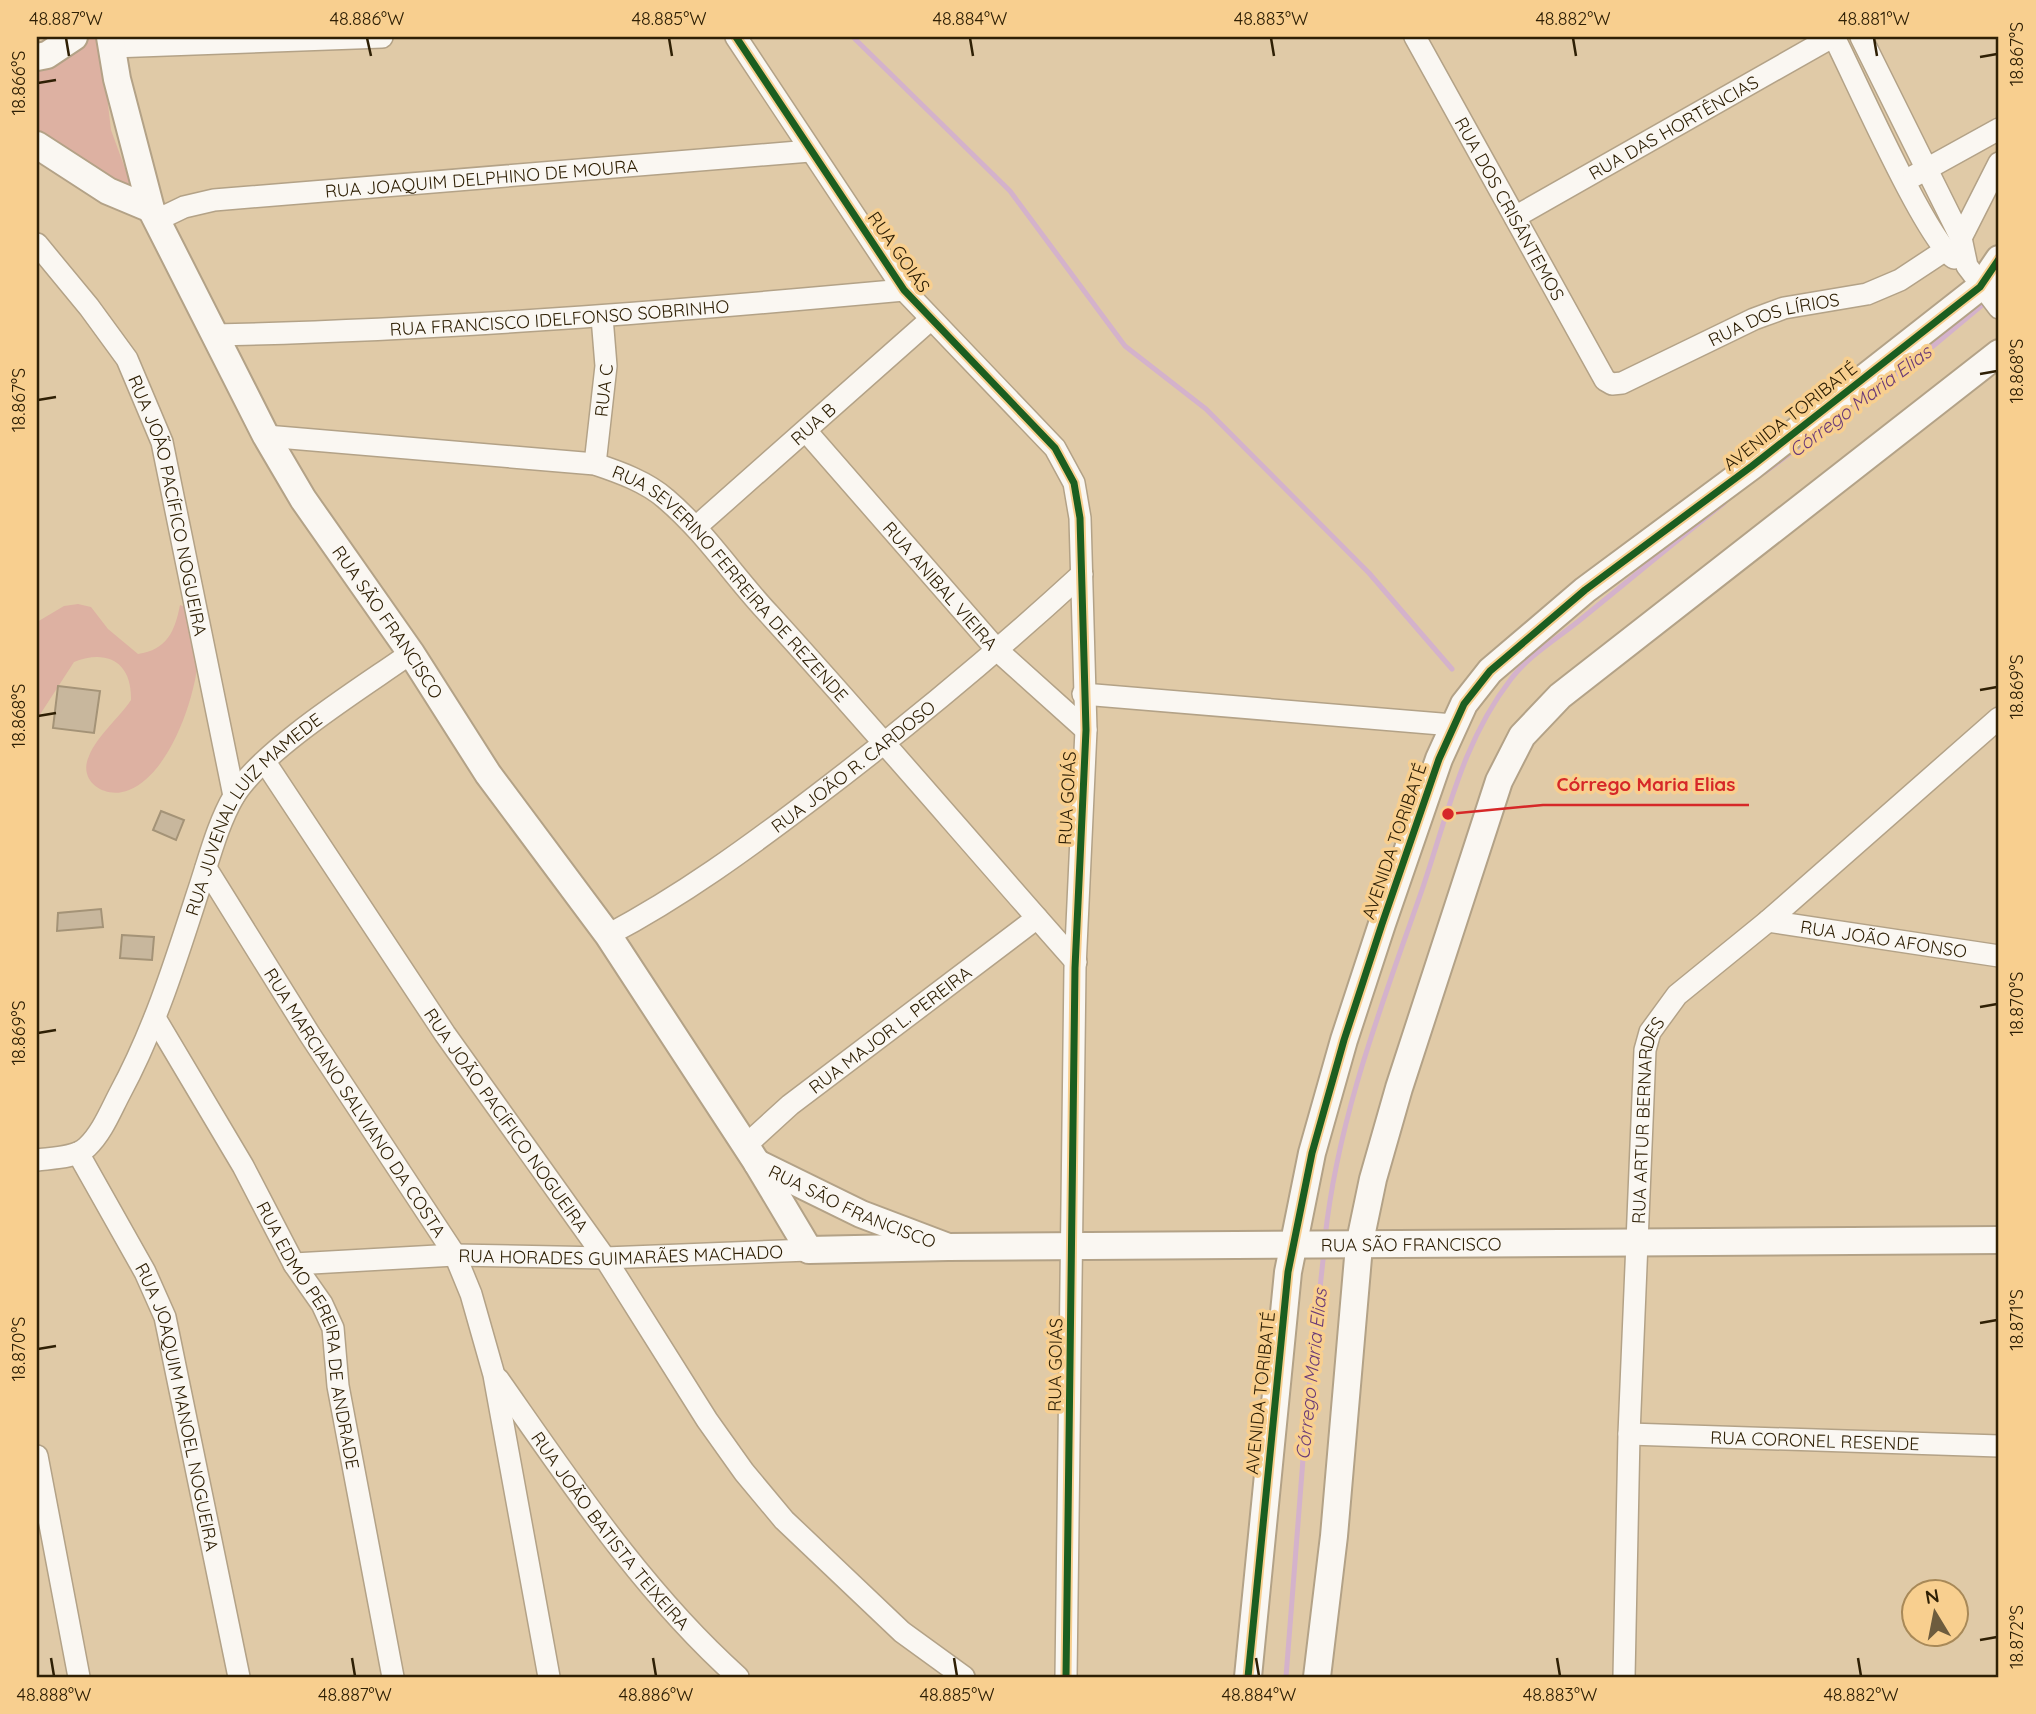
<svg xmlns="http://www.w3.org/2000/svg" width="2036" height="1714" font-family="Quicksand,sans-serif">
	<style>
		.green { fill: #ddb1a2 }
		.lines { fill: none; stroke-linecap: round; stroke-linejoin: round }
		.stream { stroke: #d4b2cb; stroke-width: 5 }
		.building { fill: #c8b79d; stroke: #a49377; stroke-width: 2 }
		.minor-casing { stroke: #b3a287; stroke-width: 24 }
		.tertiary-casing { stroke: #b3a287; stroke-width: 30 }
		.minor { stroke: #faf7f2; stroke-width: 21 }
		.tertiary { stroke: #faf7f2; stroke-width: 26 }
		.cycleway-casing { stroke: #f8cf8f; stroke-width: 11 }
		.cycleway { stroke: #1b5e20; stroke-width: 7 }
		.ticks { fill: none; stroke: #2f2005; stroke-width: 2.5 }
		.labels { text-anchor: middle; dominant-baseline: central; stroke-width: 7; stroke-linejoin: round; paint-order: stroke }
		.street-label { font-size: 18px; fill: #2f2005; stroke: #f8cf8f }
		.water-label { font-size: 19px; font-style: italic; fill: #693a77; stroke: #f8cf8f }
		.leader { fill: none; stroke: #d62828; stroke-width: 2.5 }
		.callout-dot { fill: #d62828; stroke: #f8cf8f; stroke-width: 2.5 }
		.callout-label { font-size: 19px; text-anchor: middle; font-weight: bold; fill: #d62828; stroke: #f8cf8f; stroke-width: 7; stroke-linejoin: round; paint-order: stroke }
		.neatline { fill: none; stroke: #2f2005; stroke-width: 2.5 }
		.ticks-label { font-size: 18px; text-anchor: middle; fill: #2f2005 }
	</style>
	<rect width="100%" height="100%" fill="#e0caa7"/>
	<g class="green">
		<polygon points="85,37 100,37 111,130 134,193 72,158 37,129 37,68"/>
		<path d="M78,604l13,3 17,22 30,25c29,-4 37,-23 42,-49l12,4c2,11 7,25 7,37 0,43 -27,127 -70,144 -23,10 -52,-8 -40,-34 8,-20 30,-38 42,-56 1,-38 -24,-51 -57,-38l-33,51 -4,14v-105l27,-16z"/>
	</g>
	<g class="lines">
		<g class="stream">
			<polyline points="853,37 1010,191 1125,346 1206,409 1369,573 1452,669"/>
			<polyline points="1765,472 1926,352 1987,301"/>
			<path d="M1325,1238c13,-122 58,-236 98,-351 25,-74 40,-146 88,-208 17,-23 47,-41 69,-59 48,-39 95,-78 144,-117"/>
			<polyline points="1286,1677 1307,1408 1324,1251"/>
		</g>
	</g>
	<g class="building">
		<polygon points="58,686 100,691 94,733 53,728"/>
		<polygon points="161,811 184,820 176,840 153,830"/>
		<polygon points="101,909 103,927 57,931 58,913"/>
		<polygon points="122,935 154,937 152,960 120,958"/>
	</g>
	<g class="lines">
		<g class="minor-casing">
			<g id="minor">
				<polyline points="736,37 904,290 1055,448 1074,483 1080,518 1086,730 1075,968 1066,1677"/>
				<path id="s1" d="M1415,37l190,343 7,4 10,-1 132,-64 30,-11 83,-14 33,-14 44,-29"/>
				<path d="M1834,37c20,39 92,203 120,221"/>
				<polyline points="1861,37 1961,238 1967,266 1999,308"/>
				<polyline points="112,47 382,37"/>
				<polyline points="1914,176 1999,129"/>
				<path id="s2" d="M1515,217l317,-180"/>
				<path id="s3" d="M157,220l27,-13 30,-7 596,-49"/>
				<polyline points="1961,238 1999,163"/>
				<path id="s4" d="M37,244l52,63 38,52 35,83 72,354"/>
				<path id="s5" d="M215,335c231,-5 460,-24 689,-45"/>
				<path id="s6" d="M806,431l192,220 88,79"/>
				<path id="s7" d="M266,436l329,28c24,8 52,18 71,35 40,34 68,78 103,115 104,114 204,232 307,348"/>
				<path id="s8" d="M595,464l11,-98 -4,-49"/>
				<path id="s9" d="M696,527l234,-207"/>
				<polyline points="1083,694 1453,725"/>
				<path id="s10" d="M265,762l180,272 160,224 102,162 37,52 40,48 118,112 62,45"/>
				<path id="s11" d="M206,868l104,167 145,220 16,39 23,81 55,302"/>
				<path id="s12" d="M1768,921l231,35"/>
				<path id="s13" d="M608,935c74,-39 141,-88 208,-139 92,-70 180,-143 266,-222"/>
				<path id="s14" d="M155,1018l88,148 51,98 28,40 11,24 5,58 55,291"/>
				<path id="s15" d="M745,1146l45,-41 247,-187"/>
				<path id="s16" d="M78,1153l67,119 20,45 74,360"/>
				<path id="s17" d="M37,1160c15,-2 39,-2 50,-13 15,-14 24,-37 33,-54 34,-63 55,-130 77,-198 11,-32 20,-70 37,-99 30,-48 129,-109 177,-143"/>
				<path id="s18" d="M294,1264l161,-9 150,3 204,-8"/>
				<path id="s19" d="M498,1379c73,104 145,213 240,298"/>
				<path id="s20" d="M1629,1434l370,12"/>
				<polyline points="37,1456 79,1677"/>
				<path id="s21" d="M1624,1677l5,-243 16,-384 5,-18 27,-37 91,-74 231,-203"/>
			</g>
		</g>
		<g class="tertiary-casing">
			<g id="tertiary">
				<path id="s22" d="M110,37l7,42 34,130 115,227 37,63 108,154 77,121 120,161 149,228 52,87 139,-3"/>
				<polyline points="37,57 47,55 74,37"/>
				<polyline points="37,145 108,191 151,209"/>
				<path id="s23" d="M757,1163l104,51 87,33 1051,-7"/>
				<polyline points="1248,1677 1288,1272 1312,1153 1344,1040 1382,924 1439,759 1464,704 1490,671 1585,590 1752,466 1980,287 1999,259"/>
				<polyline points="1317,1677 1334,1536 1359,1246 1373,1179 1399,1088 1499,781 1522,736 1560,696 1999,353"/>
			</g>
		</g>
		<use href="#minor" class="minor"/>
		<use href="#tertiary" class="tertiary"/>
		<g class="cycleway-casing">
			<g id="cycleway">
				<polyline points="736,37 904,290 1055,448 1074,483 1080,518 1086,730 1075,968 1066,1677"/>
				<polyline points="1248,1677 1288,1272 1312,1153 1344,1040 1382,924 1439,759 1464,704 1490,671 1585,590 1752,466 1980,287 1999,259"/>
			</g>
		</g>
		<use href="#cycleway" class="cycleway"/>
	</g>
	<path class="ticks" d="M66,38l3,18M367,38l4,18M669,38l3,18M970,38l3,18M1271,38l3,18M1573,38l3,18M1874,38l3,18M1980,57l17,-3M38,83l18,-3M1980,374l17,-3M38,400l18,-3M1980,690l17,-3M38,716l18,-3M1980,1007l17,-3M38,1033l18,-3M1980,1323l17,-3M38,1349l18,-3M1980,1640l17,-3M51,1658l3,18M352,1658l3,18M653,1658l3,18M954,1658l3,18M1256,1658l3,18M1557,1658l3,18M1858,1658l3,18"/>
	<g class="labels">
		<g class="street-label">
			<text stroke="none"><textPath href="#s2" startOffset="182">RUA DAS HORTÊNCIAS</textPath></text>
			<text stroke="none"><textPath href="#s3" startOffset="329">RUA JOAQUIM DELPHINO DE MOURA</textPath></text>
			<text stroke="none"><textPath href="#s1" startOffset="196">RUA DOS CRISÂNTEMOS</textPath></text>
			<text transform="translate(899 252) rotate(55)">RUA GOIÁS</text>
			<text stroke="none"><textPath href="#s5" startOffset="345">RUA FRANCISCO IDELFONSO SOBRINHO</textPath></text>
			<text stroke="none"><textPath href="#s1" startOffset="576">RUA DOS LÍRIOS</textPath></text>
			<text stroke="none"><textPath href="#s8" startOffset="74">RUA C</textPath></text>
			<text transform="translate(1790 416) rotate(-38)">AVENIDA TORIBATÉ</text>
			<text stroke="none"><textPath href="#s9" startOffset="156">RUA B</textPath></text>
			<text stroke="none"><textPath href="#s4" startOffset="299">RUA JOÃO PACÍFICO NOGUEIRA</textPath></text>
			<text stroke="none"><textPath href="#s6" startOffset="205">RUA ANIBAL VIEIRA</textPath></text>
			<text stroke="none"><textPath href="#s7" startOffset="514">RUA SEVERINO FERREIRA DE REZENDE</textPath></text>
			<text stroke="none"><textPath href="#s22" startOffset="654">RUA SÃO FRANCISCO</textPath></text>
			<text stroke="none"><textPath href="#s13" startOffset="298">RUA JOÃO R. CARDOSO</textPath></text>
			<text transform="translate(1067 798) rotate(-87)">RUA GOIÁS</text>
			<text stroke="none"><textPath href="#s17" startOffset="430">RUA JUVENAL LUIZ MAMEDE</textPath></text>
			<text transform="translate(1394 841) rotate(-71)">AVENIDA TORIBATÉ</text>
			<text stroke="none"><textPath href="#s12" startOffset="117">RUA JOÃO AFONSO</textPath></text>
			<text stroke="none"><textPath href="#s15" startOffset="186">RUA MAJOR L. PEREIRA</textPath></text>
			<text stroke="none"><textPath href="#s11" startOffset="278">RUA MARCIANO SALVIANO DA COSTA</textPath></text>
			<text stroke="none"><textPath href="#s10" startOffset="432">RUA JOÃO PACÍFICO NOGUEIRA</textPath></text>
			<text stroke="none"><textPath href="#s21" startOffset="558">RUA ARTUR BERNARDES</textPath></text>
			<text stroke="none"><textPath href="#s23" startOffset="105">RUA SÃO FRANCISCO</textPath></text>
			<text stroke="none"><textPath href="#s23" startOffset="672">RUA SÃO FRANCISCO</textPath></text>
			<text stroke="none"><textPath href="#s18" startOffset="327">RUA HORADES GUIMARÃES MACHADO</textPath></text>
			<text stroke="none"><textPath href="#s14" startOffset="357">RUA EDMO PEREIRA DE ANDRADE</textPath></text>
			<text transform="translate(1055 1365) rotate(-89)">RUA GOIÁS</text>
			<text transform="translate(1260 1393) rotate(-84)">AVENIDA TORIBATÉ</text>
			<text stroke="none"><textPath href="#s16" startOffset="276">RUA JOAQUIM MANOEL NOGUEIRA</textPath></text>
			<text stroke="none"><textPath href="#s20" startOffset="186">RUA CORONEL RESENDE</textPath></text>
			<text stroke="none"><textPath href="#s19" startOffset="189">RUA JOÃO BATISTA TEIXEIRA</textPath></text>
		</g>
		<g class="water-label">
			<text transform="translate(1860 401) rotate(-37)">Córrego Maria Elias</text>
			<text transform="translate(1311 1374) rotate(-84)">Córrego Maria Elias</text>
		</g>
	</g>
	<path class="leader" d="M1448 814L1543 805H1749"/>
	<circle class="callout-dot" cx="1448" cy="814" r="7"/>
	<g class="callout-label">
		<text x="1646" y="791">Córrego Maria Elias</text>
	</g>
	<rect width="2036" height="1714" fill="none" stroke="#f8cf8f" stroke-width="77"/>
	<g transform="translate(1935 1613) rotate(350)"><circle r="33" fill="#f8cf8f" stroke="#a88958" stroke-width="2"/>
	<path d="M0-5L12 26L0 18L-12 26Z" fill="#6d5c3e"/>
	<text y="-10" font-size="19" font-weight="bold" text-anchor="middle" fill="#2f2005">N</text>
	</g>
	<rect x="38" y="38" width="1959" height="1638" class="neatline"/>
	<g class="ticks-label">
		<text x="66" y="25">48.887°W</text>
		<text x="367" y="25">48.886°W</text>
		<text x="669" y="25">48.885°W</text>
		<text x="970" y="25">48.884°W</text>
		<text x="1271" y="25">48.883°W</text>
		<text x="1573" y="25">48.882°W</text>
		<text x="1874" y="25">48.881°W</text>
		<text transform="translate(2017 54) rotate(-90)" y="6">18.867°S</text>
		<text transform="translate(19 83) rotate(-90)" y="6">18.866°S</text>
		<text transform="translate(2017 371) rotate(-90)" y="6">18.868°S</text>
		<text transform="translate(19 400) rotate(-90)" y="6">18.867°S</text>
		<text transform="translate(2017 687) rotate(-90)" y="6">18.869°S</text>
		<text transform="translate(19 716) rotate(-90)" y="6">18.868°S</text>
		<text transform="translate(2017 1004) rotate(-90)" y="6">18.870°S</text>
		<text transform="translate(19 1033) rotate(-90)" y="6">18.869°S</text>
		<text transform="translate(2017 1320) rotate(-90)" y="6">18.871°S</text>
		<text transform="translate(19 1349) rotate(-90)" y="6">18.870°S</text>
		<text transform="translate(2017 1637) rotate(-90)" y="6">18.872°S</text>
		<text x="54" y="1701">48.888°W</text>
		<text x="355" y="1701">48.887°W</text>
		<text x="656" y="1701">48.886°W</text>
		<text x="957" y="1701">48.885°W</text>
		<text x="1259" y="1701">48.884°W</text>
		<text x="1560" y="1701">48.883°W</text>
		<text x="1861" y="1701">48.882°W</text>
	</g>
</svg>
